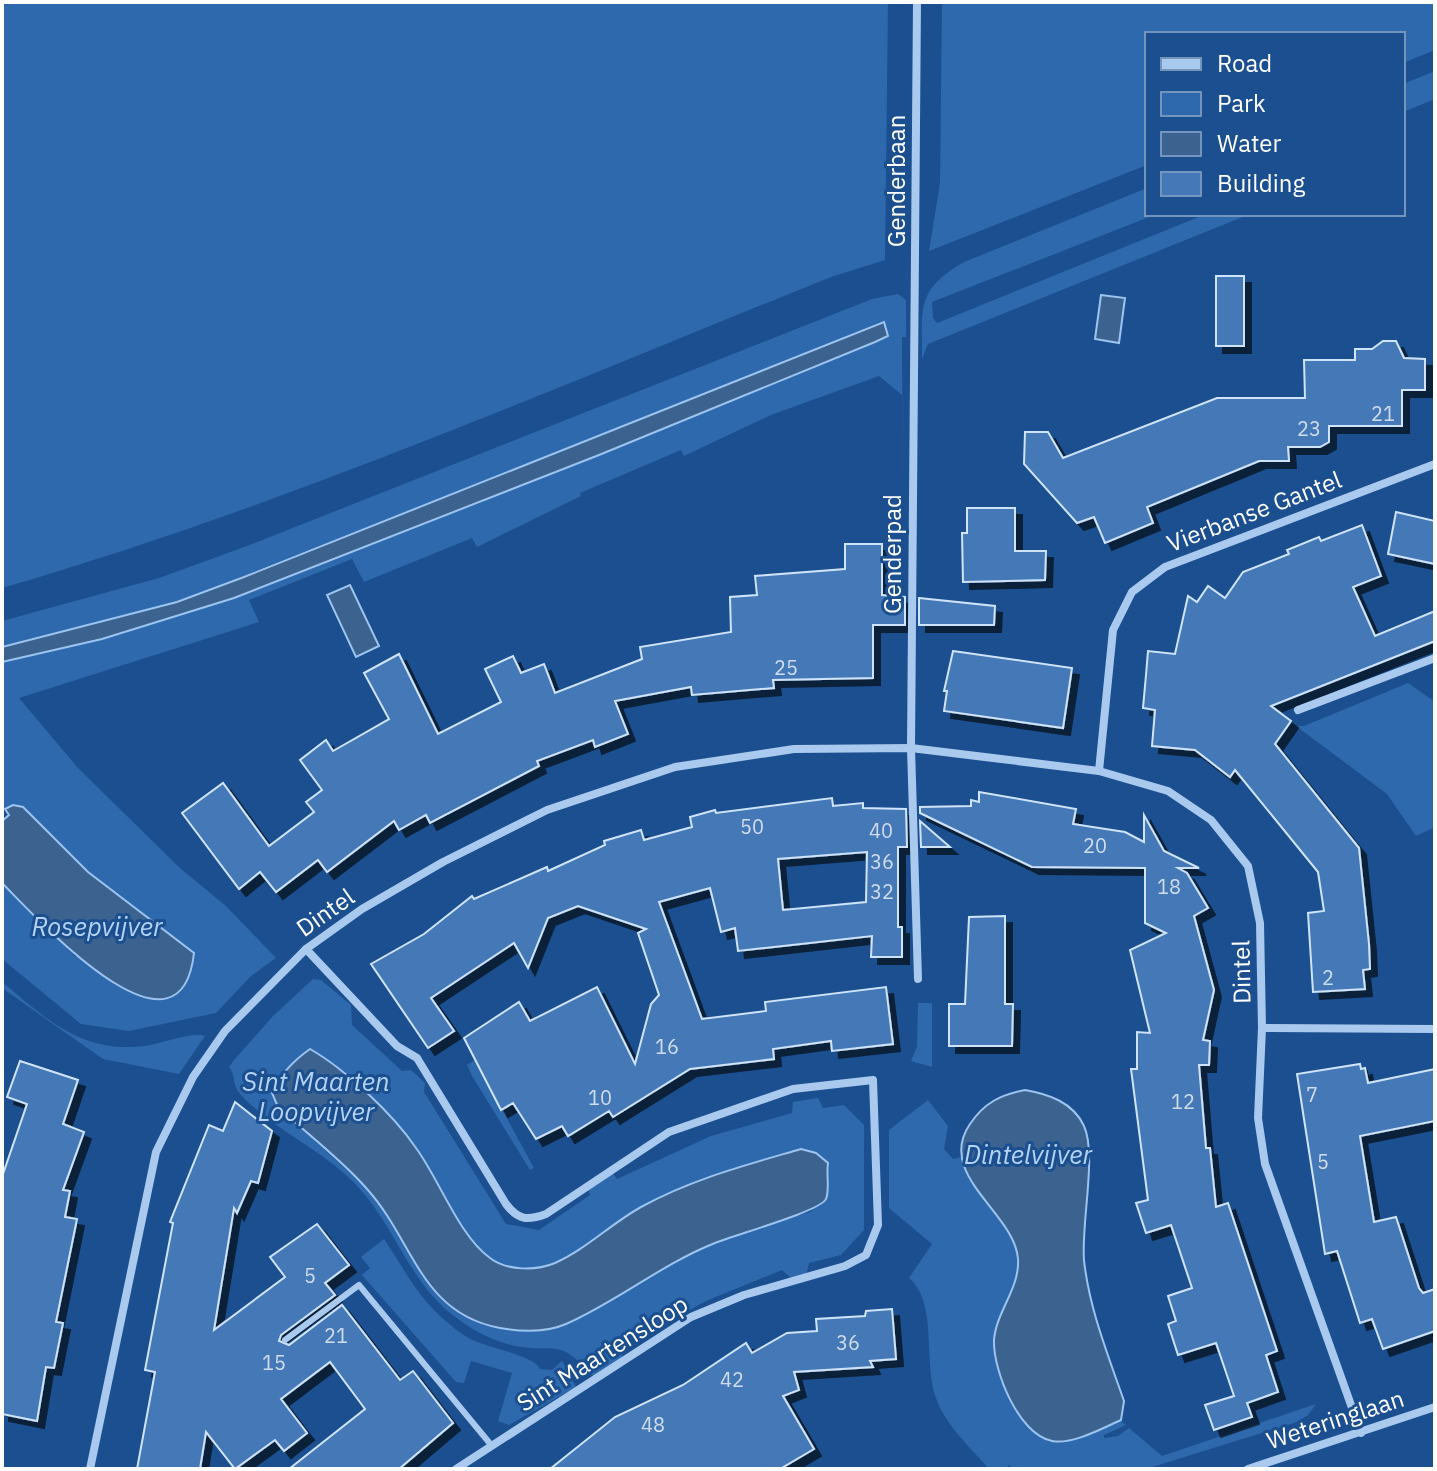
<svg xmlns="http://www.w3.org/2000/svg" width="1437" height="1471" font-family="'IBM Plex Sans',sans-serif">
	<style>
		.green { fill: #2e69ad; fill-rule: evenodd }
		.water { fill: #3c6290; stroke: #9cc4f0; stroke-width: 2 }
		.building { fill: #4478b7; stroke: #cfe3fa; stroke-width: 2; fill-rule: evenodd; filter: url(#shadow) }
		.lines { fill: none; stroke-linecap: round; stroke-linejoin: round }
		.lane { stroke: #a9c9ee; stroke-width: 6 }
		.street { stroke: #a9c9ee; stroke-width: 8 }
		.labels { text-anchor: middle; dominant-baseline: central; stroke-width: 6; stroke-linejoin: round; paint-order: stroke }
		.number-label { font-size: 20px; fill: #d0dded }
		.street-label { font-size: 24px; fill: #fff; stroke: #1b4f8f }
		.water-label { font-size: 26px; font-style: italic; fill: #b5d3f5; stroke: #1b4f8f }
	</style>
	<defs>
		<filter id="shadow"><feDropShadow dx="7" dy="7" stdDeviation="0" flood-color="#0009"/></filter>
	</defs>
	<rect width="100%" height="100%" fill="#1b4f8f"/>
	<g class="green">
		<path d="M2,2h886l-3,258 -54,17c-274,110 -546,229 -829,311z"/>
		<polygon points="942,2 1435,2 1435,50 1403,63 1403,34 1147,34 1147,165 929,251 940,183"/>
		<polygon points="1435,71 1435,99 1403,112 1403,84"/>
		<path d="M1147,188v26h10l-225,88 1,16 4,5 269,-109h44l-322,130 -6,15c0,-52 -6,-69 42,-97z"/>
		<polygon points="898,294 906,300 906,337 902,337 903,535 902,395 879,376 771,415 684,456 681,450 580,493 581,496 477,547 472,538 364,582 352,559 249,600 259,622 19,698 78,768 181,869 226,906 276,958 251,976 216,1013 129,1031 81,1024 2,959 2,883 75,956 194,953 88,872 23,807 13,805 5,809 2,806 2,662 102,639 234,598 599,455 888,336 606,433 177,602 2,647 2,621 159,578 247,546 872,299"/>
		<polygon points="1408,683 1435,702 1435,827 1416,836 1387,794 1296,726 1304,726"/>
		<path d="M313,979l8,1 30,25 1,20 50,46 9,-1 14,13 -1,9 82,132 33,6 51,-35 -3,-8 25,-15 5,7 94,-43 81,-23 1,-11 25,-4 5,10 21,-3 20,20v105l-23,25 -32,8 -3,13 -14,3 -10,-9 -76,31 -84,46v13l-28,17c-10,-9 -21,-24 -33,-27 -10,-3 -20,-1 -31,-2 -26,-2 -51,-13 -72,-29 -48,-34 -61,-89 -99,-131 -34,-38 -84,-56 -119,-94 -8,-9 -4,-19 -11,-27l5,-7 39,-44zM310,1049c35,20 83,66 106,99 23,31 43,88 74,110 17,13 46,13 65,5 30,-13 57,-40 86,-56 51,-27 104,-44 160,-58l27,14 -1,34 -17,15 -55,14 -64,26 -127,73 -25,7 -27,-2 -27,-5 -24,-11 -94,-125 -89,-82z"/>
		<path d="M2,982c47,39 82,74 149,63 15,-3 40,-13 54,-9l-26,38 -76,-15 -101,-71z"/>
		<polygon points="918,1003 932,1003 932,1067 911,1061 917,1047"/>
		<polygon points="475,1060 534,1168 530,1170 472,1076 467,1065"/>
		<path d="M928,1100l20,26 -4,23 9,10 9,-2v-7c7,41 48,64 55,101 6,32 -20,57 -23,88 -3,30 24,94 56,102 19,5 53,-13 70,-21l6,5 -22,10v3l14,-2 11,-8 33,28 154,-52 -8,11 -11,7 -151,47h-133l-4,-4 -4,4h-16c-18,-21 -44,-44 -53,-71 -13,-35 2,-96 -27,-120l23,-34 -43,-36v-78z"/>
		<path d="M384,1239c28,42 38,68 83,98 17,11 66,17 73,32l12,1 10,-9 14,26 -67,38 -11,-4 14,-48 -41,-12 -7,22 -8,-1 -94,-107 8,-7 -9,-11z"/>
	</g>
	<g class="water">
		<polygon points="1101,295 1125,298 1119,343 1095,339"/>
		<polygon points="884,322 888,336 875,342 599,455 234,598 102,639 2,662 2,647 177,602 244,577"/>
		<polygon points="350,585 379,646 356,657 327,595"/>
		<path d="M13,805l10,2 65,65 106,81c-14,124 -159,-37 -192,-70v-62l7,-6 -4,-6z"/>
		<path d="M310,1049c35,20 83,65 106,99 23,31 43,88 74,110 17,13 46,13 65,5 30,-13 57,-40 86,-56 51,-28 105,-42 160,-58l15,4 12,10c-2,11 2,26 -2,36 -5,12 -92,36 -111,44 -53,21 -97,58 -149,81 -21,9 -44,8 -66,4 -80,-15 -86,-87 -133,-139 -26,-30 -60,-55 -89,-82l-6,-14c8,-19 21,-32 38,-44z"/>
		<path d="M1025,1090c23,4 48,12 59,36 13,29 -3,97 0,134 5,48 24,95 40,141l-3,19c-18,8 -49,25 -69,21 -33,-6 -59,-70 -58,-101 2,-28 26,-52 24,-81 -3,-46 -83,-84 -48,-135 14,-21 30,-29 55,-34z"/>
	</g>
	<g class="building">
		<rect x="1216" y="276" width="28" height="70"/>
		<polygon points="1383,341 1396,341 1404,358 1425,359 1425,390 1402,390 1402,426 1329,426 1329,442 1320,447 1288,447 1289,461 1259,461 1147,507 1153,523 1105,543 1094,517 1077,523 1024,464 1025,432 1048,432 1063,458 1217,398 1305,398 1304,360 1355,360 1355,349 1372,349"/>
		<polygon points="967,508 1015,508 1015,551 1046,551 1045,580 963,582 962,533 967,533"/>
		<polygon points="1396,512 1435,521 1435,564 1388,554"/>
		<polygon points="1362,525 1381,576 1353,587 1375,636 1435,611 1435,641 1271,706 1291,721 1275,744 1359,848 1369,944 1370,969 1363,970 1365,989 1313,992 1308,913 1324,911 1318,872 1235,770 1230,777 1195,750 1152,746 1155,710 1143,708 1146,675 1148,651 1175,654 1188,596 1197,602 1208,586 1225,598 1243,572 1289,554 1287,550 1319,537 1321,541"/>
		<polygon points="845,544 882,544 882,595 905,597 905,625 873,625 873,678 773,680 774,688 692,695 691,687 615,701 628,734 595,747 593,740 537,761 539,766 430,823 426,815 399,830 394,821 327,872 318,860 276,892 260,872 239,889 182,813 223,783 269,846 314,812 306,802 322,790 300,760 326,740 333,751 389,719 364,673 399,654 438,734 501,702 485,669 513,656 521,673 544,664 555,693 642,659 640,647 731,632 730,597 757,595 755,576 845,569"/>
		<polygon points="919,598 995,606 994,625 919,625"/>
		<polygon points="953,651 1072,668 1063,728 944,711 947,691 944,691"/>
		<polygon points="979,792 1076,809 1073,824 1125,832 1144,842 1144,815 1164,851 1199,868 1178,868 1187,873 1208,908 1194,916 1214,990 1203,1040 1210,1041 1209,1065 1199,1065 1206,1148 1210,1148 1216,1207 1228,1203 1277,1351 1266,1355 1278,1392 1247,1403 1252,1417 1214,1430 1205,1405 1234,1396 1216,1343 1178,1355 1168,1324 1176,1321 1168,1296 1192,1288 1171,1225 1146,1233 1136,1203 1148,1200 1131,1069 1137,1069 1137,1032 1150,1033 1130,950 1166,933 1145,923 1145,868 1032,867 920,813 920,807 971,806 971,800 979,802"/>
		<path d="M832,798l1,8 30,-3v5l43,1 1,38h-9v80h4v30h-31l1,-21 -134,15 -3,-23 -14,4 -11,-44 -51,14 43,117 64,-8 -1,-9 121,-15 7,57 -61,7 -1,-10 -58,8 1,10 -84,10 -77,48 -4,-6 -41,25 -6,-10 -26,13 -23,-36 -12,7 -37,-72 55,-36 11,19 67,-34 38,77 16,-60 8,-9 -21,-62 8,-4 -68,-23 -30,12 -20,50 -14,-25 -83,55 23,33 -26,17 -57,-84 53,-30 48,-38 2,3 73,-32 1,4 57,-26 -1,-4 37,-11 3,10 48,-13 -2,-10 25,-7 1,3zM867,852l-1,50 -83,8 -5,-51z"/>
		<polygon points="920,821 950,847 921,847"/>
		<polygon points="1005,916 1005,1004 1013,1004 1012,1046 949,1046 949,1004 965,1004 969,917"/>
		<polygon points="20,1061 78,1080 63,1124 84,1132 63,1190 70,1191 65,1217 77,1219 56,1322 63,1323 54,1368 46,1367 37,1421 2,1414 2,1177 27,1104 7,1097"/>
		<polygon points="1360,1064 1361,1069 1365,1068 1368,1083 1435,1069 1435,1121 1360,1136 1374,1222 1396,1217 1419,1288 1423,1293 1435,1289 1435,1331 1383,1349 1372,1319 1360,1323 1337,1251 1325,1254 1297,1074"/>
		<polygon points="235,1102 272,1131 258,1183 251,1181 237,1213 234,1208 214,1330 285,1277 270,1257 317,1224 349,1265 325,1283 335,1295 281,1335 279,1341 289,1345 342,1305 400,1380 413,1371 453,1423 399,1469 289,1469 365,1409 330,1362 281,1399 307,1433 284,1451 275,1440 235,1469 206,1432 200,1469 137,1469 155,1372 145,1370 173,1223 170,1222 209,1125 223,1131"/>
		<polygon points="892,1309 896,1359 870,1361 873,1367 794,1372 799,1390 783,1396 814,1449 780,1469 550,1469 615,1417 683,1385 746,1343 752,1353 787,1333 817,1331 816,1319 865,1316 866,1311"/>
	</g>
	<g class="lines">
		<polyline class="lane" points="285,1340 359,1285 492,1446"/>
		<g class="street">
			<polyline points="917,2 911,748 918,979"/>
			<polyline points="1298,710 1435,658"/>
			<polyline points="1099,771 1113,630 1132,592 1165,567 1435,464"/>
			<path d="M306,949l91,97 20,12 89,146c12,16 21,17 40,10l123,-82 124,-43 80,-9 5,145 -12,30 -21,11 -101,29 -53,22 -235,152"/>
			<polyline points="1262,1028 1435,1029"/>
			<polyline points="90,1469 156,1152 193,1077 225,1031 306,949 362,909 443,862 547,810 675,767 794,749 911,748 1099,771 1168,791 1211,820 1248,866 1260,923 1262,1028 1258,1118 1265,1164 1361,1433"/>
			<polyline points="1248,1469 1435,1407"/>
		</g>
	</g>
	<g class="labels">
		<g class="number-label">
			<text x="1383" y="413">21</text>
			<text x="1309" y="428">23</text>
			<text x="786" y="667">25</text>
			<text x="752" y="826">50</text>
			<text x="881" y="830">40</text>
			<text x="1095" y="845">20</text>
			<text x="882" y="861">36</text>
			<text x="1169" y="886">18</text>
			<text x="882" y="891">32</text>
			<text x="1328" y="977">2</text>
			<text x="667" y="1046">16</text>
			<text x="1312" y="1094">7</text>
			<text x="600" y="1097">10</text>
			<text x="1183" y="1101">12</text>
			<text x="1323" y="1161">5</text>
			<text x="310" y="1275">5</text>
			<text x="336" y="1335">21</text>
			<text x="848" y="1342">36</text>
			<text x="274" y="1362">15</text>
			<text x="732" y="1379">42</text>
			<text x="653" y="1424">48</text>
		</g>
		<g class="street-label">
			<text transform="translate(896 181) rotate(-90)">Genderbaan</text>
			<text transform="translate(1254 511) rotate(-21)">Vierbanse Gantel</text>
			<text transform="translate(892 554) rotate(-90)">Genderpad</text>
			<text transform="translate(325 912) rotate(-35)">Dintel</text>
			<text transform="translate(1241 972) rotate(-91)">Dintel</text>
			<text transform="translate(602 1353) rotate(-32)">Sint Maartensloop</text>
			<text transform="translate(1335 1419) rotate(-18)">Weteringlaan</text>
		</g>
		<g class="water-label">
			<text x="97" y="926">Rosepvijver</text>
			<text x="316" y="1081">Sint Maarten<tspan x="316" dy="30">Loopvijver</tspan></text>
			<text x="1028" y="1154">Dintelvijver</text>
		</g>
	</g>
	<rect width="1437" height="1471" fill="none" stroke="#ffffff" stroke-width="8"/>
	<rect x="1145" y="32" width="260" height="184" fill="#1b4f8f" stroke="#7695bc" stroke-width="2"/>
	<rect x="1161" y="58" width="40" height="12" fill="#a9c9ee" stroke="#7695bc" stroke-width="2"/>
	<text x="1217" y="72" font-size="24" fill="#ffffff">Road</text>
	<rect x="1161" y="92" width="40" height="24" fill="#2e69ad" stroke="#7695bc" stroke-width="2"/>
	<text x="1217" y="112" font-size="24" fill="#ffffff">Park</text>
	<rect x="1161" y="132" width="40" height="24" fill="#3c6290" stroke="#7695bc" stroke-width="2"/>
	<text x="1217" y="152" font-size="24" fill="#ffffff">Water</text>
	<rect x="1161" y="172" width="40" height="24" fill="#4478b7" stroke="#7695bc" stroke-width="2"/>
	<text x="1217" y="192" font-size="24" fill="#ffffff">Building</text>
</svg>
